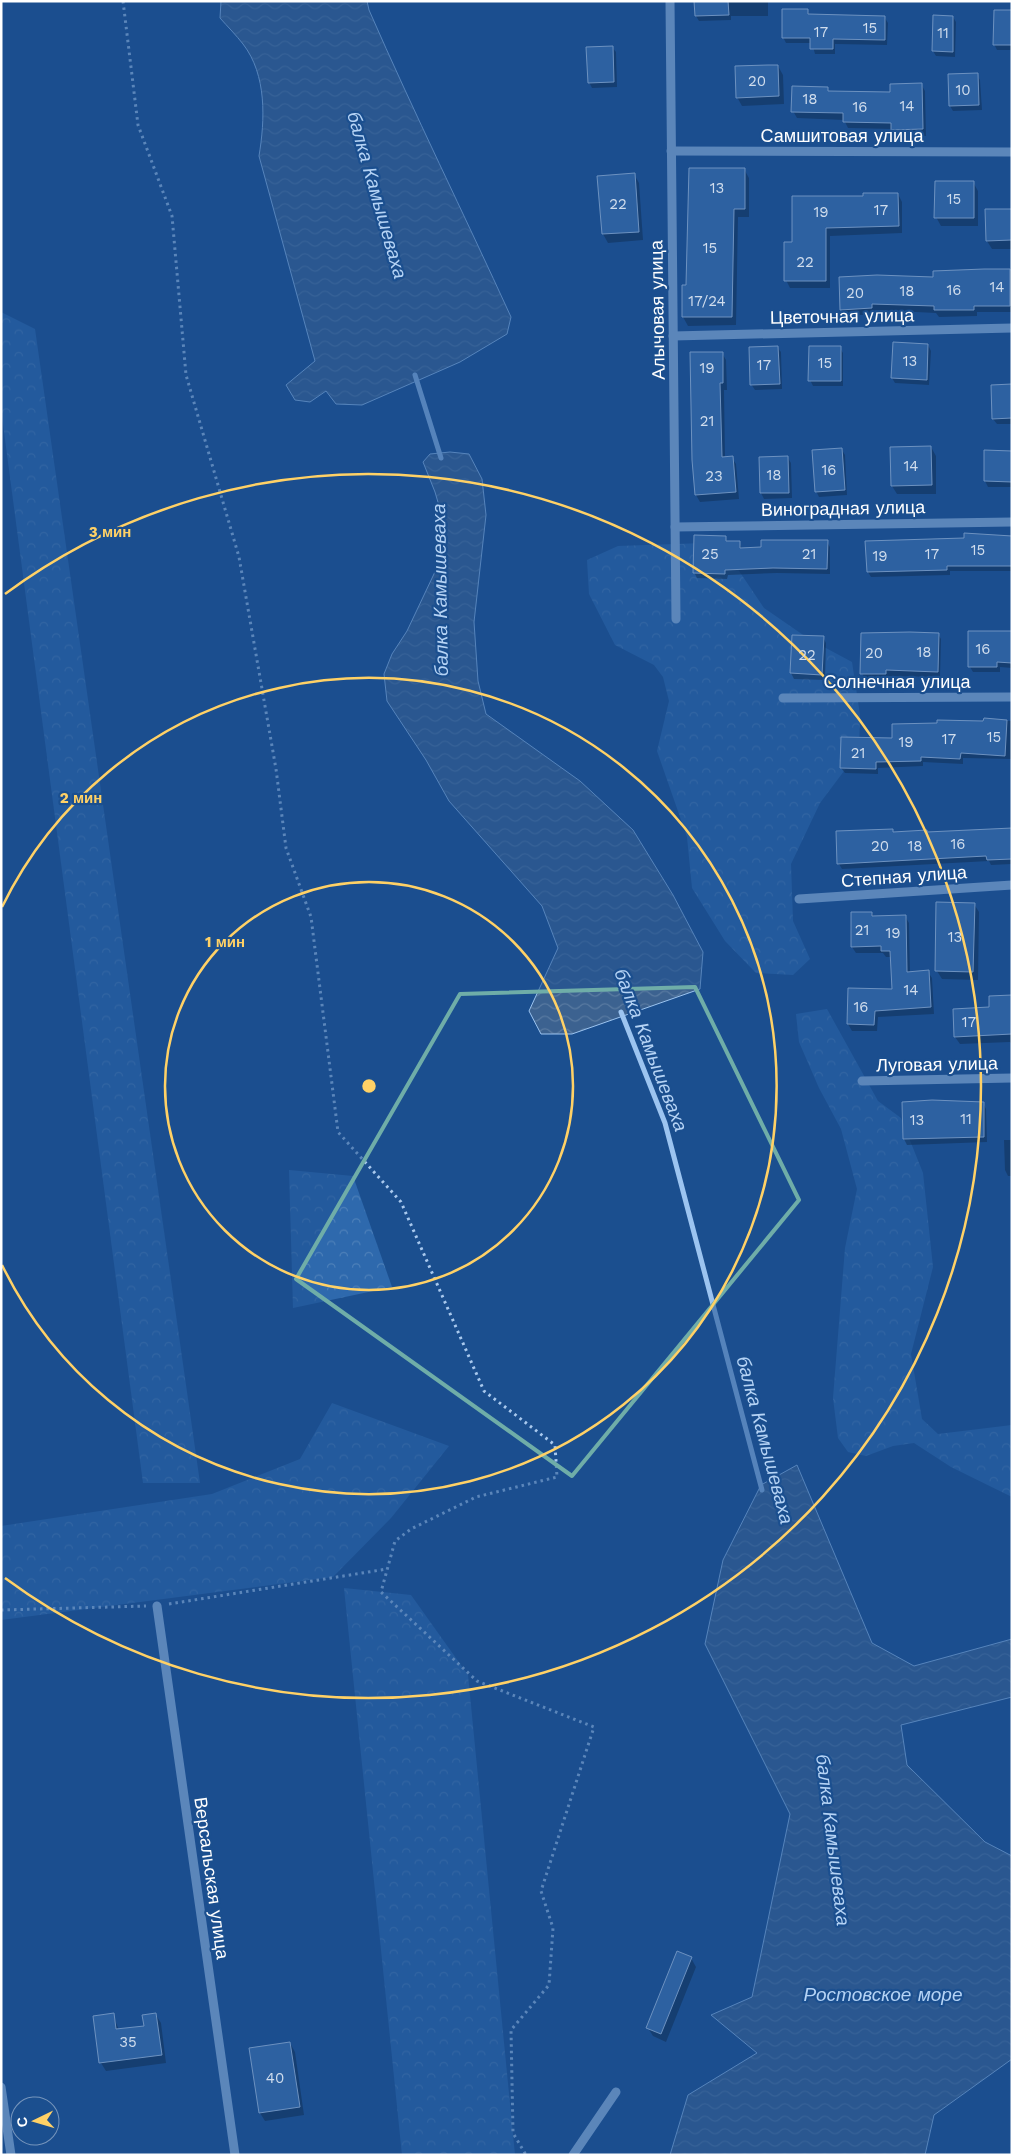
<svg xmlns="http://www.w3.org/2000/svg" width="1013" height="2156" font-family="'Work Sans',sans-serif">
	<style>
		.forest { fill: url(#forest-crowns) }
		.water { fill: url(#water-waves); stroke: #9cc4f0 }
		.shadow { fill: #0007 }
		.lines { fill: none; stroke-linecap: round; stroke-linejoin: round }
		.stream { stroke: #9cc4f0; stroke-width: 5 }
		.building { fill: #4478b7; stroke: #cfe3fa }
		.path { stroke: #a9c9ee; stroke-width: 3; stroke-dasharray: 2.5 4; stroke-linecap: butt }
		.minor { stroke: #a9c9ee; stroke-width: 9 }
		.marked { fill: none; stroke: #6fada8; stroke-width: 4; stroke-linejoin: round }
		.ring { fill: none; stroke: #ffd166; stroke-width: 2.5 }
		.labels { text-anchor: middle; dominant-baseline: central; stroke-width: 4.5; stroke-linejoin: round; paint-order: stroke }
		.number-label { font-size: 15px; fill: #d0dded }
		.street-label { font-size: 18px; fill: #fff; stroke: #1b4f8f }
		.water-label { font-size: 19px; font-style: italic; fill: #b5d3f5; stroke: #1b4f8f }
		.centre { fill: #ffd166; stroke: #1b4f8f; stroke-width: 2.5 }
		.ring-label { font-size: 15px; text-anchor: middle; font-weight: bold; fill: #ffd166; stroke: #1b4f8f; stroke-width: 4.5; stroke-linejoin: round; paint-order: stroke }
	</style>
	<defs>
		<pattern id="forest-crowns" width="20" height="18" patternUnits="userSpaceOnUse" patternTransform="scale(1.25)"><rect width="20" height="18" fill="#2e69ad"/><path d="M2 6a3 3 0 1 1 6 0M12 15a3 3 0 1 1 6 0" fill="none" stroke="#4d80b9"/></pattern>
		<pattern id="water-waves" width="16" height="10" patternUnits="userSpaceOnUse" patternTransform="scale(1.25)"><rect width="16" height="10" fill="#3c6290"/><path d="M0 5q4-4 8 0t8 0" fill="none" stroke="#597aa1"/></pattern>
	</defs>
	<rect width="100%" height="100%" fill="#1b4f8f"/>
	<g class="forest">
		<polygon points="1,312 35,329 200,1483 143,1483 1,409"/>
		<polygon points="705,543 733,562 764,608 809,639 852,662 860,715 859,751 820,803 791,864 793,921 810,959 793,975 756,973 725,941 692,888 687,837 657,751 669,701 663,677 654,665 615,645 589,594 587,560 618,546"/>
		<polygon points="827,1009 878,1101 901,1118 923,1173 933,1267 911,1354 922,1419 938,1434 1012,1425 1012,1497 951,1467 914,1443 893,1446 866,1456 848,1452 838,1438 833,1398 845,1248 857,1189 841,1129 819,1088 799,1042 796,1014"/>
		<polygon points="289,1170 353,1176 392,1287 293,1308"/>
		<polygon points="332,1403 449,1446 391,1518 333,1577 1,1620 1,1526 212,1494 300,1459"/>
		<polygon points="344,1588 411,1595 468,1675 515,2155 402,2155"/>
	</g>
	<g class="water">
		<path d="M221,1h146l2,9c45,103 95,204 142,307l-4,17 -47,28 -98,43 -26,-1 -10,-13 -16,11 -15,-2 -9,-15 29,-24 -56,-205c6,-36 8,-81 -16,-112 -7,-9 -15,-17 -23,-26z"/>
		<polygon points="450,452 469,454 482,479 486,515 474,622 478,681 486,714 580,781 633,830 673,895 703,952 700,989 572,1034 541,1034 529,1011 558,948 542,906 449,801 426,760 387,701 384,674 392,654 407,631 442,557 445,526 435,492 423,462 430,454"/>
		<polygon points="797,1465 872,1643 914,1666 1012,1639 1012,1697 901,1725 907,1765 985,1842 1012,1856 1012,2059 934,2115 925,2155 670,2155 688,2095 757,2053 711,2015 752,1997 790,1814 705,1644 723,1560 761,1485"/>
	</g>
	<g class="shadow">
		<polygon points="696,1 768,1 768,16 731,16 731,20 699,21 696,16"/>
		<polygon points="807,10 810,15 885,18 888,23 887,45 835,44 835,54 815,54 812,43 786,43 783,37"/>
		<polygon points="1012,12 1012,50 997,50 994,44"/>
		<polygon points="953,17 956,22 955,57 936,56 933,51"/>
		<polygon points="612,47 616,52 617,87 592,88 589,82"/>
		<polygon points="778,66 783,75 784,104 742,106 737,97"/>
		<polygon points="977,75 980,80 982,110 953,111 950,106"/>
		<polygon points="921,84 925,91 926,136 897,136 892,129 848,128 844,120 797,118 793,111 827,88 829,92 892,94"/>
		<polygon points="744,169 749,178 749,217 738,217 736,325 688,326 683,317 688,286"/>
		<polygon points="634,174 639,183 643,240 608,243 603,234"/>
		<polygon points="973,182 978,191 978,226 941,226 936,217"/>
		<polygon points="898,194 902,202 902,233 830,236 830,288 790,288 786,280 793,244 864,197"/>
		<polygon points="1012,210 1012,249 992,249 987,241"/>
		<polygon points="1010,270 1012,274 1012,312 977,312 977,316 939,317 936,313 875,310 875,314 845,316 842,310 934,278"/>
		<polygon points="928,345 931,351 929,385 895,383 892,378"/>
		<polygon points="777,347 781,352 782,389 755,390 751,384"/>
		<polygon points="840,348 843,353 843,386 813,386 810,380"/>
		<polygon points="722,353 726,360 727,390 724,390 725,458 732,458 736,464 739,499 700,502 696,495 693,460"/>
		<polygon points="1012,386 1012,424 997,424 993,419"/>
		<polygon points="931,447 936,456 936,494 897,494 892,486"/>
		<polygon points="842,450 845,455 847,495 819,497 816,491"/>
		<polygon points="1012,452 1012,487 988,487 985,481"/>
		<polygon points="760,458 788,458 791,463 792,498 764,499 761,493"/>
		<polygon points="1012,537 1012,571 950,571 950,575 871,577 868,572"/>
		<polygon points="725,538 728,542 739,542 742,549 827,542 830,547 830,574 777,573 728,575 727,579 697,578 694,572"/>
		<polygon points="1012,633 1012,668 1000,667 1000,672 973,672 970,667"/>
		<polygon points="938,634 941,639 940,677 889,676 889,679 865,679 862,673"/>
		<polygon points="823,637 826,643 825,680 794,679 791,673"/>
		<polygon points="985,720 1012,721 1012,759 963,758 963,764 923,762 923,766 878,768 878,774 845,773 841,768 894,739 985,722"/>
		<polygon points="892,830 894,833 927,833 1012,830 1012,864 991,865 989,861 842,869 839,864 837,832"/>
		<polygon points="974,904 979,912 978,980 942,979 937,971"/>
		<polygon points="872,913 874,917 905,916 909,923 910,973 928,972 932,978 934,1014 878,1017 877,1031 852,1031 848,1024 849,989 894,990 892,957 886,957 883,953 856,953 852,947"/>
		<polygon points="1012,997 1012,1044 1010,1042 960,1044 955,1037 991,1009"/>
		<polygon points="903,1103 983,1103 986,1109 987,1142 907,1145 904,1139"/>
		<polygon points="1004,1140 1012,1140 1012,1176 1008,1176 1005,1170"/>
		<polygon points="691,1958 696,1967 666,2042 653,2036 648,2028"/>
		<polygon points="113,2015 119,2030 145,2027 156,2015 161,2023 166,2063 106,2071 101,2063 94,2018"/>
		<polygon points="290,2043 295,2052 304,2115 265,2121 260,2113"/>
	</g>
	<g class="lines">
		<g class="stream">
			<polyline points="415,375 441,458"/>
			<polyline points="621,1012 665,1123 762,1490"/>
		</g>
	</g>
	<g class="building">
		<polygon points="694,1 728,1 729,15 695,16"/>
		<polygon points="782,9 808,9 808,14 885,16 885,40 833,39 833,49 810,49 810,38 782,38"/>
		<polygon points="994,10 1012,10 1012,45 993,45"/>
		<polygon points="933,15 953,16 953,52 932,51"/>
		<polygon points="613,46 614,82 588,83 586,47"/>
		<polygon points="768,65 778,65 779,96 736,98 735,66"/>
		<polygon points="978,73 979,105 949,106 948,74"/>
		<polygon points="922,83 923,129 891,130 891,123 843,122 843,113 791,112 792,86 828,87 828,91 890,92 890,84"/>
		<polygon points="689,168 745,168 745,209 734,209 732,317 682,317 682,285 686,285"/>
		<polygon points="635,173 639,232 602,234 597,176"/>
		<polygon points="935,181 974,181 974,218 934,218"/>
		<polygon points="863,193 898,193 899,226 826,228 826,281 784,281 784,242 792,242 792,196 863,196"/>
		<polygon points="985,209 1012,209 1012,240 986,241"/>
		<polygon points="984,269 1010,269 1010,306 974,306 974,310 934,310 934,306 872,304 872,308 840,310 839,277 877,275 933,277 933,271"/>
		<polygon points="893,342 928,344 927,380 891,378"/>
		<polygon points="778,346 780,384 750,385 749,347"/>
		<polygon points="809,346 841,346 841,381 808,381"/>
		<polygon points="690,352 723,352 723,383 720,383 722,457 733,456 736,492 695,495 692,460"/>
		<polygon points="1012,384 1012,418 992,419 991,385"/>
		<polygon points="931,446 932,485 891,486 890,447"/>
		<polygon points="842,448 845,490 815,492 812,450"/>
		<polygon points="984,450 1012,451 1012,482 984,481"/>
		<polygon points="788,456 789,493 760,493 759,457"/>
		<polygon points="964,533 1012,536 1012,566 947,566 947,570 867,572 865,541 964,538"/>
		<polygon points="694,535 726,536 726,541 740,541 740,548 761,547 761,540 828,540 827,569 773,568 725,570 725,574 693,573"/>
		<polygon points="968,631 1012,631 1012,663 997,662 997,667 968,667"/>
		<polygon points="910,632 939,633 938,672 886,670 886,674 860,674 861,633"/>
		<polygon points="792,635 824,636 822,675 790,673"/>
		<polygon points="984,718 1007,720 1005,756 961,753 960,759 921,757 921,761 876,762 876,769 840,768 841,737 892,738 892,724 937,723 937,720 983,721"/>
		<polygon points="1012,828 1012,859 987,860 986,856 837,864 836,831 893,829 893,832 927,830 927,832"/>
		<polygon points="936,902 975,903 973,972 935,971"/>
		<polygon points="851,912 872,912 872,916 906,915 907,972 929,970 931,1007 875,1011 874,1025 847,1024 848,988 892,989 890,951 881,951 881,946 851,947"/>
		<polygon points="1012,995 1012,1034 954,1037 953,1009 989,1007 989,996"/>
		<polygon points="932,1100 984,1102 984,1137 903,1139 902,1102"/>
		<polygon points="677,1951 692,1957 661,2034 646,2028"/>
		<polygon points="114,2013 116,2029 144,2026 142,2015 156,2013 162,2055 99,2063 93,2016"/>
		<polygon points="290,2042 300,2107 259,2113 249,2048"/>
	</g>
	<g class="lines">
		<g class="path">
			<polyline points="123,1 138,125 172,216 186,375 239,557 276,769 286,848 311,917 338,1132 401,1202 484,1391 555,1445 557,1477 476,1497 411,1529 395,1541 381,1592 477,1681 594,1727 541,1891 553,1928 549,1985 511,2030 513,2133 526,2155"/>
			<polyline points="169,1604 387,1569"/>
			<polyline points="1,1610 146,1606"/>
		</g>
		<g class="minor">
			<polyline points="670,1 676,619"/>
			<polyline points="671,151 1012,152"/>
			<polyline points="673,336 1012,328"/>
			<polyline points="675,527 1012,522"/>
			<polyline points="783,698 1012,697"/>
			<polyline points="799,899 1012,885"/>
			<polyline points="862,1081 1012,1078"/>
			<polyline points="157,1606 235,2155"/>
			<polyline points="1,2087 11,2155"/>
			<polyline points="573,2155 616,2092"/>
		</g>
	</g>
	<path d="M0 0H1013V2156H0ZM695,987l104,213 -227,276 -276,-197 164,-285z" fill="#1b4f8f" fill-opacity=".55" fill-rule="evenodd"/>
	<path class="marked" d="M695,987l104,213 -227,276 -276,-197 164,-285z"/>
	<g class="ring">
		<circle cx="369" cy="1086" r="204"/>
		<path d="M2 907A408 408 0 1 1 2 1265"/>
		<path d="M5 594A612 612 0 1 1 5 1578"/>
	</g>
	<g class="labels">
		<g class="number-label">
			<text x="870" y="28">15</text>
			<text x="821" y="32">17</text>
			<text x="943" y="33">11</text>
			<text x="757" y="81">20</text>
			<text x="963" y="90">10</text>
			<text x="810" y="99">18</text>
			<text x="907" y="106">14</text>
			<text x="860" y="107">16</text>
			<text x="717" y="188">13</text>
			<text x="954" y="199">15</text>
			<text x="618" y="204">22</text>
			<text x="881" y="210">17</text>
			<text x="821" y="212">19</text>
			<text x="710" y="248">15</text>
			<text x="805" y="262">22</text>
			<text x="997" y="287">14</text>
			<text x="954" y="290">16</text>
			<text x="907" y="291">18</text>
			<text x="855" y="293">20</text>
			<text x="707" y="301">17/24</text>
			<text x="910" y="361">13</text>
			<text x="825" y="363">15</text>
			<text x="764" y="365">17</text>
			<text x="707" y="368">19</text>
			<text x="707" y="421">21</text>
			<text x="911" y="466">14</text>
			<text x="829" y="470">16</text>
			<text x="774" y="475">18</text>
			<text x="714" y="476">23</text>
			<text x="978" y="550">15</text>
			<text x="710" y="554">25</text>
			<text x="809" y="554">21</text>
			<text x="932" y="554">17</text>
			<text x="880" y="556">19</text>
			<text x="983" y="649">16</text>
			<text x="924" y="652">18</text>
			<text x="874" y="653">20</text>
			<text x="807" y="655">22</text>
			<text x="994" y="737">15</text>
			<text x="949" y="739">17</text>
			<text x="906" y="742">19</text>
			<text x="858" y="753">21</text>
			<text x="958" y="844">16</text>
			<text x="880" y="846">20</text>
			<text x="915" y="846">18</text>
			<text x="862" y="930">21</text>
			<text x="893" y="933">19</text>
			<text x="955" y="937">13</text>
			<text x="911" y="990">14</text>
			<text x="861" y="1007">16</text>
			<text x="969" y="1022">17</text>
			<text x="966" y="1119">11</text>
			<text x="917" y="1120">13</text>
			<text x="128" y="2042">35</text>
			<text x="275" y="2078">40</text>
		</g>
		<g class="street-label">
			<text x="842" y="135">Самшитовая улица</text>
			<text transform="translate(657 310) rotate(-91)">Алычовая улица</text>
			<text transform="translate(842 316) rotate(-1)">Цветочная улица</text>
			<text transform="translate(843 508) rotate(-1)">Виноградная улица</text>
			<text x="897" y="681">Солнечная улица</text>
			<text transform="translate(904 876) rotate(-4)">Степная улица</text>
			<text transform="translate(937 1064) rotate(-1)">Луговая улица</text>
			<text transform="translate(212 1878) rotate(82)">Версальская улица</text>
		</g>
		<g class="water-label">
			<text transform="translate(377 195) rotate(74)">балка Камышеваха</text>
			<text transform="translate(440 590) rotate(-91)">балка Камышеваха</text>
			<text transform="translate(651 1050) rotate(69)">балка Камышеваха</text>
			<text transform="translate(765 1440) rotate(75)">балка Камышеваха</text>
			<text transform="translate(833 1840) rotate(83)">балка Камышеваха</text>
			<text x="883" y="1994">Ростовское море</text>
		</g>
	</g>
	<circle cx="369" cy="1086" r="8" class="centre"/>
	<g class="ring-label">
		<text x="110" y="537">3 мин</text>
		<text x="81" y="803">2 мин</text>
		<text x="225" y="947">1 мин</text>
	</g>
	<rect width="1013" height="2156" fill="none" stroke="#ffffff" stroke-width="5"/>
	<g transform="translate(35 2121) rotate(265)"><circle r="24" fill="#1b4f8f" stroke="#7695bc"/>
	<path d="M0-4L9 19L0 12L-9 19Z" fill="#ffd166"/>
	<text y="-8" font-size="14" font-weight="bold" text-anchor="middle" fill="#ffffff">С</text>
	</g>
</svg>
